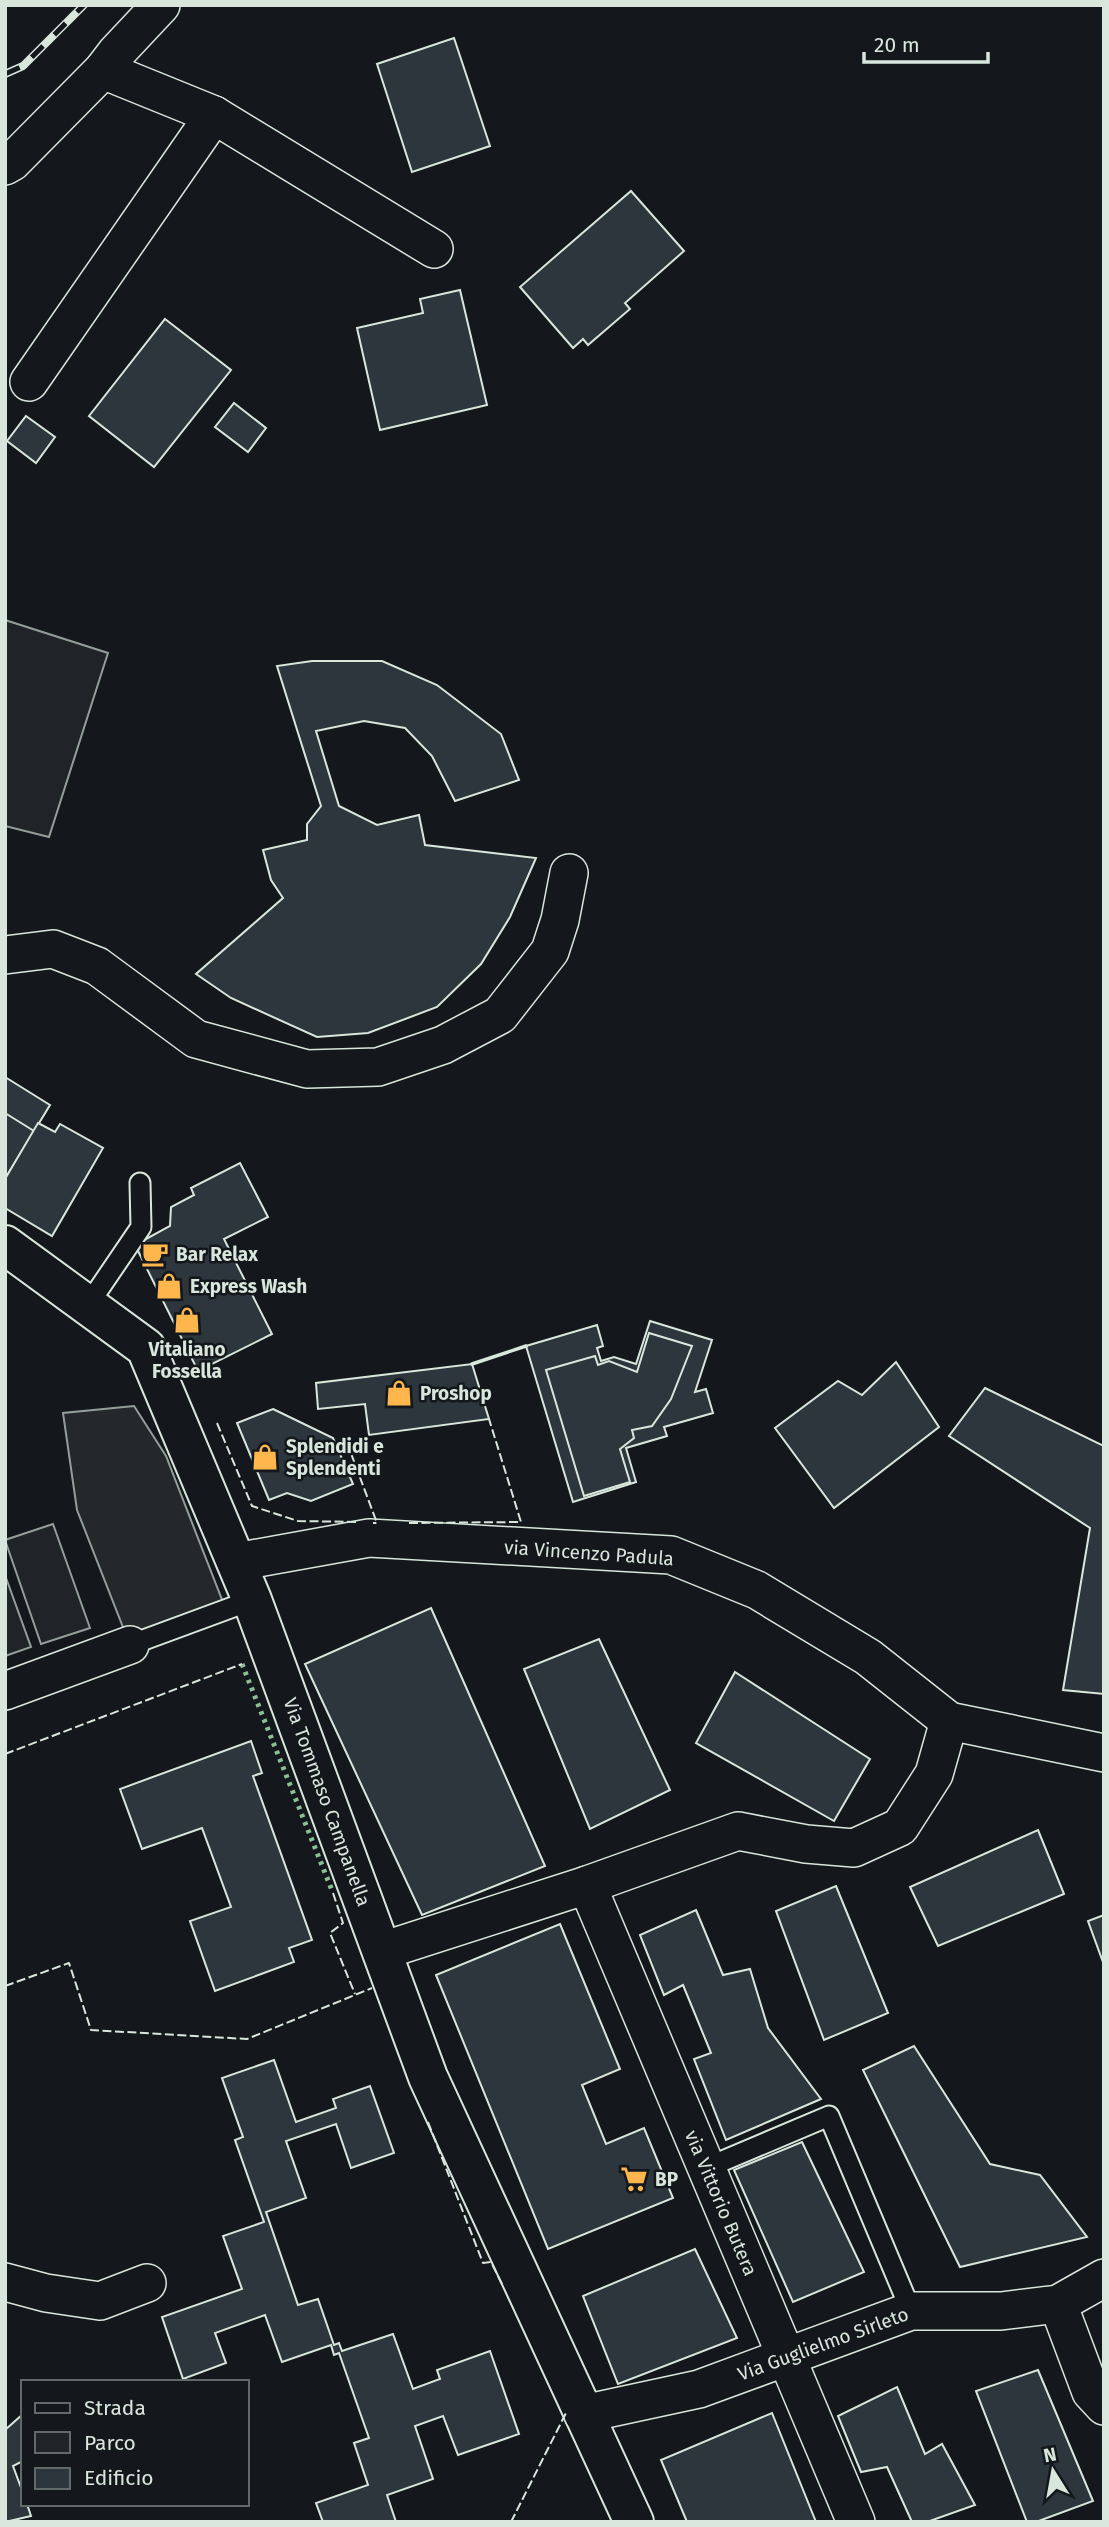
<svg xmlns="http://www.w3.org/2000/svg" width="1109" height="2527" font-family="'Fira Sans',sans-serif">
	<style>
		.green { fill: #202428; stroke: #939e99; stroke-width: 2 }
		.parking { fill: #24282b; stroke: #939e99; stroke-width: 2 }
		.building { fill: #2c363c; stroke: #d8e6dc; stroke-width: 2 }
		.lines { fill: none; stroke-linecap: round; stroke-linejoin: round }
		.lane-casing { stroke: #d8e6dc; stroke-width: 23 }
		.street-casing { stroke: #d8e6dc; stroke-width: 40 }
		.secondary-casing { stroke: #d8e6dc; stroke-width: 42 }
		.lane { stroke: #14181c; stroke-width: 19 }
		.street { stroke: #14181c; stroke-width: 37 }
		.secondary { stroke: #14181c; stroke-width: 38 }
		.rail-casing { stroke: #d8e6dc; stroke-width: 8 }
		.rail { stroke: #14181c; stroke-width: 5; stroke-dasharray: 16; stroke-linecap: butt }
		.hedge { stroke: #8ac095; stroke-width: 5; stroke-dasharray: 3.5 5; stroke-linecap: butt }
		.fence { stroke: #d8e6dc; stroke-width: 2; stroke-dasharray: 9 3.5; stroke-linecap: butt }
		.wall { stroke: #d8e6dc; stroke-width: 3.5 }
		.labels { text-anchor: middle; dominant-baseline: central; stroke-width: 5; stroke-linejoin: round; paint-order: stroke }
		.poi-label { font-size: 19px; font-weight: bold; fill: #d8e6dc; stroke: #14181c; text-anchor: start }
		.street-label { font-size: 19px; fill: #d8e6dc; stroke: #14181c }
	</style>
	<rect width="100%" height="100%" fill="#14181c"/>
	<g class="green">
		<polygon points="5,620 108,653 49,837 5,826"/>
		<polygon points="53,1524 90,1628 41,1644 5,1540"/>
		<polygon points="5,1575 31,1647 5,1656"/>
	</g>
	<polygon class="parking" points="134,1406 166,1456 226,1610 130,1645 77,1510 63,1413"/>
	<g class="building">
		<polygon points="454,38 490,146 412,172 377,64"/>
		<polygon points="631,191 684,251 625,303 630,309 588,345 583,339 573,348 520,287"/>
		<polygon points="460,290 487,405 380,430 357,328 423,313 420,299"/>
		<polygon points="165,319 231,370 154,467 89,416"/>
		<polygon points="234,403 266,428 248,452 215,427"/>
		<polygon points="26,416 55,437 36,463 7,441"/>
		<polygon points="312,661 382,661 437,685 501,734 519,780 455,801 432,756 405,728 364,721 316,731 339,806 377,825 419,815 425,845 536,858 510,917 481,964 437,1007 368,1033 317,1037 231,998 196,974 283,898 271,880 263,850 307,840 307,824 321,806 277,666"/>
		<polygon points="5,1077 50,1105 5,1179"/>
		<polygon points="5,1113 34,1131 5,1179"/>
		<polygon points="38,1123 55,1132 60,1124 103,1148 52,1236 5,1208 5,1179"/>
		<polygon points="240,1163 268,1217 224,1239 272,1334 198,1371 135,1245 170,1226 171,1207 194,1195 191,1188"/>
		<polygon points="650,1321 712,1340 695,1392 706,1389 713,1413 664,1427 667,1436 626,1448 636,1482 573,1502 526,1346 597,1325 603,1346 597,1348 601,1361 614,1357 636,1364"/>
		<polygon points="649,1333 692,1346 671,1399 652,1426 632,1430 634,1438 620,1449 630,1482 584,1496 546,1370 595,1356 598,1365 609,1361 637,1372"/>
		<polygon points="896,1362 939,1427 834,1508 775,1428 838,1381 862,1395"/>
		<polygon points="472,1364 489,1419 369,1435 365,1404 318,1409 316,1383"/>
		<polygon points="985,1388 1104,1446 1104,1694 1063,1690 1090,1528 949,1436"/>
		<polygon points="273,1409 333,1438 353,1484 311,1501 287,1493 269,1500 237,1423"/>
		<polygon points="431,1608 545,1866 422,1915 305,1664"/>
		<polygon points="599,1639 670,1790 590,1829 524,1669"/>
		<polygon points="735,1672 870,1759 834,1821 696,1743"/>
		<polygon points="251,1741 262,1773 253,1776 312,1940 289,1948 294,1962 215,1991 190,1921 231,1907 202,1828 142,1849 120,1789"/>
		<polygon points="1038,1830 1064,1894 938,1946 910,1887"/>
		<polygon points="836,1886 888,2013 824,2040 776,1911"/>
		<polygon points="696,1910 723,1975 750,1969 768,2028 821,2099 726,2140 694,2059 711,2053 683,1985 664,1995 640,1935"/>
		<polygon points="1104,1915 1104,1965 1088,1921"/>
		<polygon points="560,1924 620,2069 582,2085 606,2144 644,2128 673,2198 548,2249 436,1975"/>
		<polygon points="914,2046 990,2164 1040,2175 1087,2237 960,2267 863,2070"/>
		<polygon points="274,2060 296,2122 336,2108 333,2099 370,2086 394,2153 351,2168 336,2124 286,2141 306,2198 266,2212 298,2305 318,2299 334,2345 339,2343 342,2351 393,2334 413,2389 440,2379 437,2370 490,2351 519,2434 458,2455 443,2416 415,2426 433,2479 387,2495 396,2522 323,2522 316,2503 368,2485 354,2443 369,2438 339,2353 334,2355 331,2345 282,2362 265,2315 215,2333 226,2363 183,2379 162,2317 242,2289 223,2236 264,2222 235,2140 243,2137 222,2078"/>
		<polygon points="802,2142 864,2272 793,2302 734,2170"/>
		<polygon points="695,2249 737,2338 618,2384 583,2296"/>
		<polygon points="1038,2370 1093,2501 1036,2522 1027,2522 976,2391"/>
		<polygon points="897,2387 925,2454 942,2444 975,2505 927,2522 912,2522 887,2467 861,2472 838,2416"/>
		<polygon points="772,2413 816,2522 687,2522 661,2460"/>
		<polygon points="23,2414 23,2461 13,2466 23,2493 23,2504 27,2504 31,2516 5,2522 5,2430"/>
	</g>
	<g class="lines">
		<g class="lane-casing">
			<g id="lane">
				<polyline points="88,1305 141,1227 140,1183"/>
				<polyline points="130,1645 252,1600"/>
				<polyline points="706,2168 829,2116 911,2311"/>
			</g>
		</g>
		<g class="street-casing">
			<g id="street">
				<polyline points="103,70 214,115 434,249"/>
				<polyline points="5,166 12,162 103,70 116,53 161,5"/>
				<polyline points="29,382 214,115"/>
				<polyline points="5,955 53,949 97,966 196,1039 307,1069 378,1067 443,1045 500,1015 550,951 560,920 569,873"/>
				<polyline points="236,1562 369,1538 671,1555 757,1590 868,1657 949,1721 1104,1753"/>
				<polyline points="5,1691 130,1645"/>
				<polyline points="587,1885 856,2522"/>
				<polyline points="382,1951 587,1885 738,1831 806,1844 854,1848 900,1827 934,1774 949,1721"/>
				<polyline points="5,2282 46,2293 100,2301 147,2283"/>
				<polyline points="1058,2304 1091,2392 1104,2406"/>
				<polyline points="583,2414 699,2389 911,2311 1001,2311 1058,2304 1104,2278"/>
			</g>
		</g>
		<g class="secondary-casing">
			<polyline id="secondary" points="5,1245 146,1348 252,1600 428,2077 634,2522"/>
		</g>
		<use href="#lane" class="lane"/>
		<use href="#street" class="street"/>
		<use href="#secondary" class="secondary"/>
		<g class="rail-casing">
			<polyline id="rail" points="5,74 23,66 84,5"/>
		</g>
		<use href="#rail" class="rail"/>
		<polyline class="hedge" points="242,1664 333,1893"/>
		<g class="fence">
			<polyline points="217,1423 252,1506 298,1521 359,1522"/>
			<polyline points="336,1444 346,1440 377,1523 373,1523"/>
			<polyline points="409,1523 521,1522 489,1419"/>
			<polyline points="5,1754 242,1664"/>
			<polyline points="333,1893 343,1923 330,1933 355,1994"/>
			<polyline points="5,1986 69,1963 91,2030 247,2039 372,1988"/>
			<polyline points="428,2122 483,2263 491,2262 502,2284"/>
			<polyline points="511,2522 566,2413"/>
		</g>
		<polyline class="wall" points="472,1364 526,1346"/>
	</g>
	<defs>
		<g id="cafe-bare" transform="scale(2.1)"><path d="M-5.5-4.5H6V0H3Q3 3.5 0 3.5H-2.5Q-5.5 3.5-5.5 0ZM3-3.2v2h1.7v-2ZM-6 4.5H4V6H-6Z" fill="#ffb74d" stroke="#14181c" stroke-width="2.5" paint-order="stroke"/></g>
		<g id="shop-bare" transform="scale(2.1)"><path d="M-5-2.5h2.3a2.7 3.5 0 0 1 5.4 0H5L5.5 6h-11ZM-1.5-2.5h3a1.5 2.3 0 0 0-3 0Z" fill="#ffb74d" stroke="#14181c" stroke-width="2.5" paint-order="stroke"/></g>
		<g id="supermarket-bare" transform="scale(2.1)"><path d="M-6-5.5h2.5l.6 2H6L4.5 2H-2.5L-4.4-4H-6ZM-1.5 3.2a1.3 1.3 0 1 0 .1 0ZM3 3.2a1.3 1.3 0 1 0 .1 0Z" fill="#ffb74d" stroke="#14181c" stroke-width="2.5" paint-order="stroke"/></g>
	</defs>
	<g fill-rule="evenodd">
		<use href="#cafe-bare" x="155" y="1254"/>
		<use href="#shop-bare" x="169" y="1286"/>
		<use href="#shop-bare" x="187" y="1320"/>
		<use href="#shop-bare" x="399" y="1393"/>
		<use href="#shop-bare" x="265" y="1457"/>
		<use href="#supermarket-bare" x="634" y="2179"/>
	</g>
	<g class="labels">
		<g class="poi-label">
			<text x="176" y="1254">Bar Relax</text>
			<text x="190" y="1286">Express Wash</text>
			<text x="187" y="1349" text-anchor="middle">Vitaliano<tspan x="187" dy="22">Fossella</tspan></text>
			<text x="420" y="1393">Proshop</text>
			<text x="286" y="1446">Splendidi e<tspan x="286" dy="22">Splendenti</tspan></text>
			<text x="655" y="2179">BP</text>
		</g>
		<g class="street-label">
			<text transform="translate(589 1553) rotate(4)">via Vincenzo Padula</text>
			<text transform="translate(327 1802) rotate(70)">Via Tommaso Campanella</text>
			<text transform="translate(721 2203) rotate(67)">via Vittorio Butera</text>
			<text transform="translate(823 2344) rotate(-20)">Via Guglielmo Sirleto</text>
		</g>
	</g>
	<rect width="1109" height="2527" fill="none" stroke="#d8e6dc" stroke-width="14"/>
	<rect x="21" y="2380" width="228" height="126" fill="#14181c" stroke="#626a69" stroke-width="2"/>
	<rect x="35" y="2403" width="35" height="10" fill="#14181c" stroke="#626a69" stroke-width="2"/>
	<text x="84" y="2415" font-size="21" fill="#d8e6dc">Strada</text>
	<rect x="35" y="2432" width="35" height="21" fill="#202428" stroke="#626a69" stroke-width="2"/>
	<text x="84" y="2450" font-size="21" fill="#d8e6dc">Parco</text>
	<rect x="35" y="2468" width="35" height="21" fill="#2c363c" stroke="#626a69" stroke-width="2"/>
	<text x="84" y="2485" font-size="21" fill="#d8e6dc">Edificio</text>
	<g transform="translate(1053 2471) rotate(349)" stroke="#14181c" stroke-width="5" paint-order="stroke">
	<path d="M0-5L12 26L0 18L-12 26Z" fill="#d8e6dc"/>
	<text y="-10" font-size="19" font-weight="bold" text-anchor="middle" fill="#d8e6dc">N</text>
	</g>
	<path d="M864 52v10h124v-10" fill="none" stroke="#d8e6dc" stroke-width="3.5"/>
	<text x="874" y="52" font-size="21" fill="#d8e6dc" stroke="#14181c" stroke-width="5" paint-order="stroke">20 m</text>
</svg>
